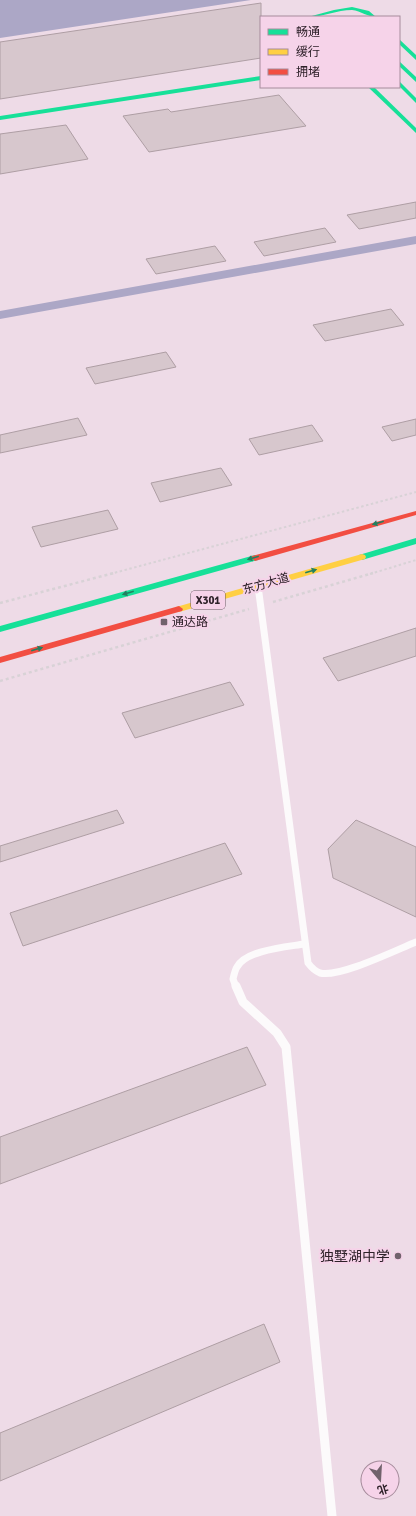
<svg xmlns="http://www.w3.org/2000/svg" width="416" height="1516" font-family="Signika,'Noto Sans SC',sans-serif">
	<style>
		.water { fill: #aca7c6 }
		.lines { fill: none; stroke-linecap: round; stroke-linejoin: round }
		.canal { fill: #aca7c6; fill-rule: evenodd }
		.building { fill: #d7c7cd; stroke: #ae9ea4 }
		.path-far1 { stroke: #d8d2d6; stroke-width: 2; stroke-dasharray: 2.5 2.5; stroke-linecap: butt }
		.path { stroke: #d8d2d6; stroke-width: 2.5; stroke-dasharray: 3 3; stroke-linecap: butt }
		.lane-far1 { stroke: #fcfafb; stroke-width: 7 }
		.lane { stroke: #fcfafb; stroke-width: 9 }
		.fast { fill: #16e098; fill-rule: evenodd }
		.slow { fill: #ffcf43; fill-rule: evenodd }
		.jam { fill: #f24e42; fill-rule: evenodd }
		.oneway { fill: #228060 }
		.poi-dot { fill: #71626c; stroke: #f6d3e9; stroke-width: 1.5 }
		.labels { text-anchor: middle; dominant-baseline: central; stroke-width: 4; stroke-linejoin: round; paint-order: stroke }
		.shield { fill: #f6d3e9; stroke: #6a5663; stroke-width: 1 }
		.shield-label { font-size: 11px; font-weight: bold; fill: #2e2129 }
		.street-label { font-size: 12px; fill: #2e2129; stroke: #f6d3e9 }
		.poi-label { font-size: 12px; fill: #2e2129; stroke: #f6d3e9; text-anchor: start }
		.near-poi-label { font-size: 14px; fill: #2e2129; stroke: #f6d3e9; text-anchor: end }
	</style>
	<rect width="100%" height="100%" fill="#eedbe7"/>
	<polygon class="water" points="0,0 251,0 0,38"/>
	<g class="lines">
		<polygon class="canal" points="416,236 416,244 0,319 0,311"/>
	</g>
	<g class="building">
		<polygon points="261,3 261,58 0,99 0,42"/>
		<polygon points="279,95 306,126 149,152 123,116 168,109 171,112"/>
		<polygon points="66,125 88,159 0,174 0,134"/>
		<polygon points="416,202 416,218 359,229 347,215"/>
		<polygon points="325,228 336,242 264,256 254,242"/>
		<polygon points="215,246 226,261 156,274 146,259"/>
		<polygon points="391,309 404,325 325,341 313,325"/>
		<polygon points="166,352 176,367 95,384 86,368"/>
		<polygon points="78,418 87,435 0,453 0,435"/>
		<polygon points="416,419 416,435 392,441 382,427"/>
		<polygon points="312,425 323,441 259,455 249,439"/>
		<polygon points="221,468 232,485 160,502 151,483"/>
		<polygon points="108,510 118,529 41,547 32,527"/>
		<polygon points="416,628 416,656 338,681 323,658"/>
		<polygon points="230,682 244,705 135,738 122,713"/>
		<polygon points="117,810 124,823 0,862 0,846"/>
		<polygon points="356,820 416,847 416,917 333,878 328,849"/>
		<polygon points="225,843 242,874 23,946 10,913"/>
		<polygon points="247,1047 266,1085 0,1184 0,1137"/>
		<polygon points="264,1324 280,1362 0,1481 0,1433"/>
	</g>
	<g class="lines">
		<g class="path-far1">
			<polyline points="110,574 416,492"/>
			<polyline points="370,574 416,560"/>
		</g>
		<g class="path">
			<polyline points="273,602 373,573"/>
			<polyline points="0,603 114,573"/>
			<polyline points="0,681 249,609"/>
		</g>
		<g class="lane-far1">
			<path d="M258,586l50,377c3,4 7,8 12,10 19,5 76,-23 96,-31"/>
			<path d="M236,987l-3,-8c1,-4 2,-9 4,-12 9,-17 49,-20 67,-23"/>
		</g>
		<polyline class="lane" points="236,986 243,1002 277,1033 286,1047 332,1516"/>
		<g class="fast">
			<path d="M352,7l17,4 7,6c-8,0 -15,-6 -24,-7 -15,0 -29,7 -44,7l26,-7z"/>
			<polygon points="399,39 416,55 416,60 399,44"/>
			<polygon points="399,61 416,77 416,82 399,66"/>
			<polygon points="261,76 261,80 0,120 0,116"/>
			<polygon points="399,81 416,98 416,103 399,86"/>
			<polygon points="368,87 374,87 416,128 416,133"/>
			<polygon points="416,538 416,544 362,560 358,557 359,555"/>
			<polygon points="255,555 258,556 259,558 258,560 0,632 0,626"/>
		</g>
		<polygon class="slow" points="362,554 365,555 366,557 365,559 179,612 175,609 176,607"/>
		<g class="jam">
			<polygon points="416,511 416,515 255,561 251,558 252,556"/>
			<polygon points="179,606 183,609 182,611 0,663 0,657"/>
		</g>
	</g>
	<defs><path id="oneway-solid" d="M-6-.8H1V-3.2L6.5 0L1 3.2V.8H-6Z"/></defs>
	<g class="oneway">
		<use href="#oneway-solid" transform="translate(378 523) rotate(164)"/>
		<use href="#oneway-solid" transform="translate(253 558) rotate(164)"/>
		<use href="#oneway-solid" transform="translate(311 571) rotate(-16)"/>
		<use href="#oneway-solid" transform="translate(128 593) rotate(164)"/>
		<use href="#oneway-solid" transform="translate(37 649) rotate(-16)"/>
	</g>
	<g class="poi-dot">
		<rect x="160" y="618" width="8" height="8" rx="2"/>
		<circle cx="398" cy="1256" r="4"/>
	</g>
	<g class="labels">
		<rect class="shield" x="191" y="591" width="34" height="18" rx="3"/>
		<g class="shield-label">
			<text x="208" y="600">X301</text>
		</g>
		<g class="street-label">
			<text transform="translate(266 584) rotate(-16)">东方大道</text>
		</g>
		<g class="poi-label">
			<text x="172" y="622">通达路</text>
		</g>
		<g class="near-poi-label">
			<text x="390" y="1256">独墅湖中学</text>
		</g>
	</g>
	<rect x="260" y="16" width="140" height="72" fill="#f6d3e9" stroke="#a68c9c"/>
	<rect x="268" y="29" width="20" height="6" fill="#16e098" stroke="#a68c9c"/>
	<text x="296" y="36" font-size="12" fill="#2e2129">畅通</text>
	<rect x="268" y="49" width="20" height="6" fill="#ffcf43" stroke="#a68c9c"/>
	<text x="296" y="56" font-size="12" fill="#2e2129">缓行</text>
	<rect x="268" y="69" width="20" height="6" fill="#f24e42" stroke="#a68c9c"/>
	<text x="296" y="76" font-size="12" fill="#2e2129">拥堵</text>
	<g transform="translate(380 1480) rotate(162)"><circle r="19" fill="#f6d3e9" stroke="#a68c9c"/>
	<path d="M0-3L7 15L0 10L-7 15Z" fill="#71626c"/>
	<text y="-6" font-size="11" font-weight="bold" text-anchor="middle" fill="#2e2129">北</text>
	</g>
</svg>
